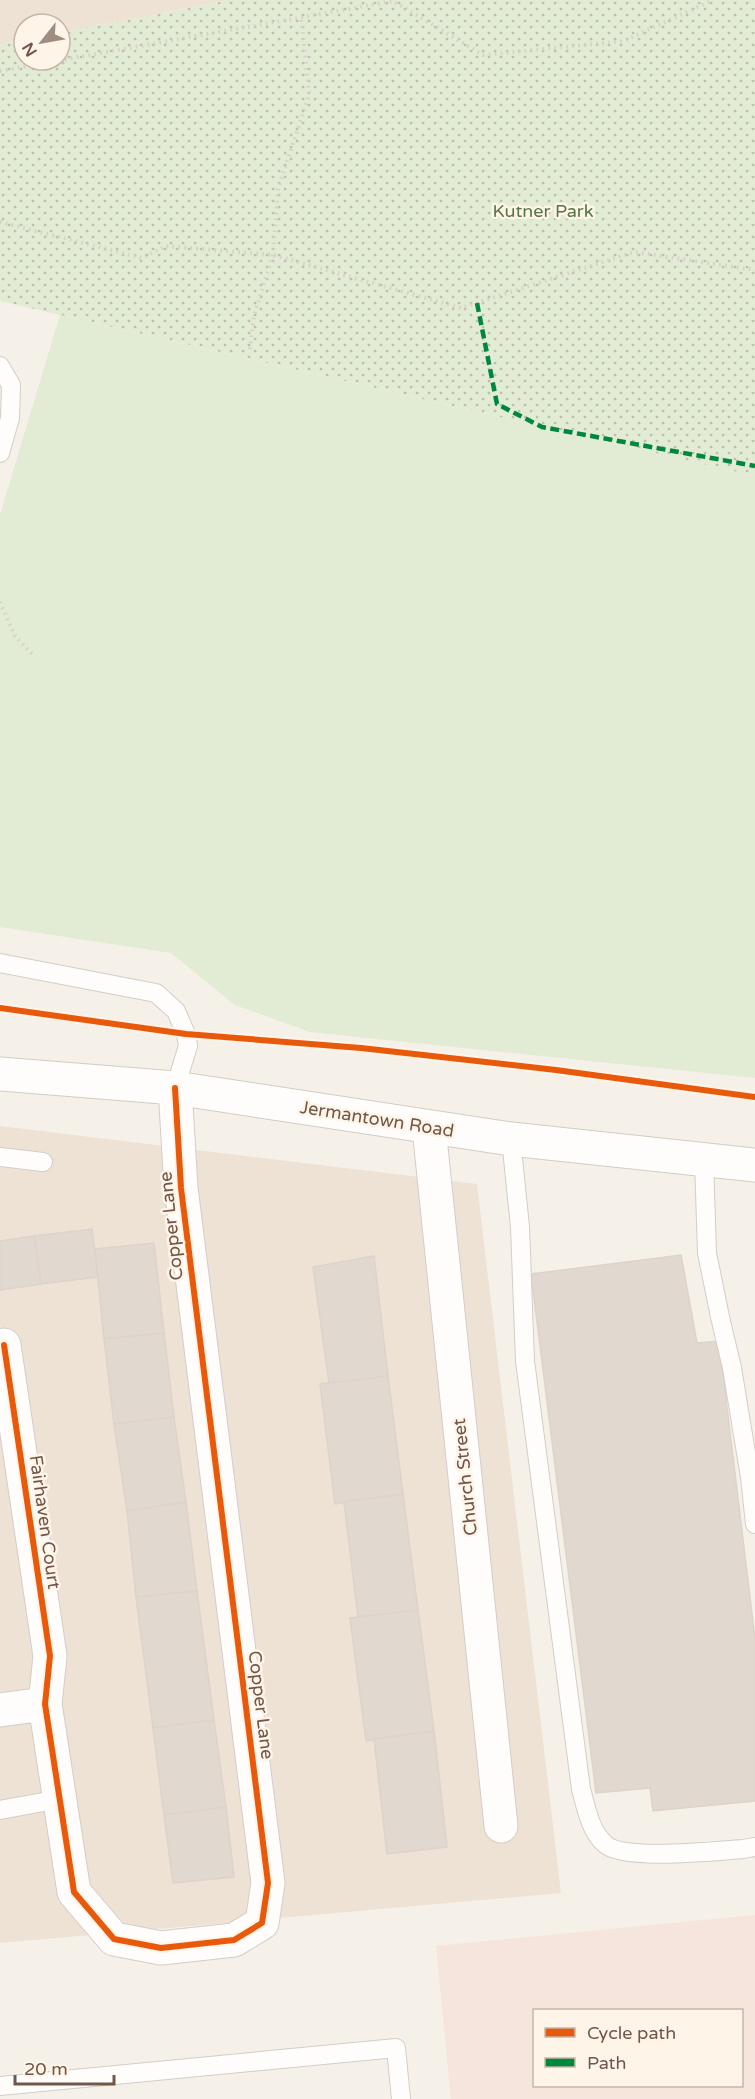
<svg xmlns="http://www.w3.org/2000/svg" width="755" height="2099" font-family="'Varela Round',sans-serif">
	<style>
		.residential { fill: #eee2d5 }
		.commercial { fill: #f5e5dc; fill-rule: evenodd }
		.green { fill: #e2ebd3 }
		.park { fill: url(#park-dots) }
		.building { fill: #e1d8d0; stroke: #ddd3cb; stroke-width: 1.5 }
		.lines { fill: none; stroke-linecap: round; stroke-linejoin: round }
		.lane-casing { stroke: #d4cdc7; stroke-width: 20 }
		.street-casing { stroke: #d4cdc7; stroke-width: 35 }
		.secondary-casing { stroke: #d4ccc4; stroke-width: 35 }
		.path { stroke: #d6cfca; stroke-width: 4; stroke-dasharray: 1.5 4.5; stroke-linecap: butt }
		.lane { stroke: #fefdfc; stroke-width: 18 }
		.street { stroke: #fefdfc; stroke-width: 33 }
		.secondary { stroke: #fefdfc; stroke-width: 33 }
		.quiet { stroke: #00873e; stroke-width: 4.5; stroke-dasharray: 9 4.5; stroke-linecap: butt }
		.cycleway-casing { stroke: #fef5e8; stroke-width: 10 }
		.cycleway { stroke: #e8590c; stroke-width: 6 }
		.labels { text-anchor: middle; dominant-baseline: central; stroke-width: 5; stroke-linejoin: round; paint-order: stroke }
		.park-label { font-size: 18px; fill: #547743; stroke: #fef5e8 }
		.street-label { font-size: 18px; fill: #71574a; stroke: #fef5e8 }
	</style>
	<defs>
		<pattern id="park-dots" width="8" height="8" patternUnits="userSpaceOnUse" patternTransform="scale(1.5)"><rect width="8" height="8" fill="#e2ebd3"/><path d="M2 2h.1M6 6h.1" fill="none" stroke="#bcc1ad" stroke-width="1.8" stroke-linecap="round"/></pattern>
	</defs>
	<rect width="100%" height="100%" fill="#f5f0e8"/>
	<g class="residential">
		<polygon points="0,0 229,0 60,33 60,24 24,24 24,39 0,44"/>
		<polygon points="0,1126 477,1184 561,1893 0,1943"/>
	</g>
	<path class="commercial" d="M755,1915v184h-304l-15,-153zM534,2010h208v76h-208z"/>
	<polygon class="green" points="60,315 755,476 755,1078 310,1032 235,1005 171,953 0,927 0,515"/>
	<polygon class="park" points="230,0 755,0 755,476 0,301 0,44 24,39 24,60 60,60 60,33"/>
	<g class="building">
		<polygon points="92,1229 98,1277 41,1284 34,1236"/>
		<polygon points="34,1236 41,1284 0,1290 0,1241"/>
		<polygon points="154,1243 164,1333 104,1339 95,1249"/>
		<polygon points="681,1255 697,1343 719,1341 755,1639 755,1801 653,1811 650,1788 596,1793 531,1274"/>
		<polygon points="374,1256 388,1376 329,1383 313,1267"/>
		<polygon points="164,1333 174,1417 114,1424 104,1339"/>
		<polygon points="388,1376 403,1494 335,1504 320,1384"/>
		<polygon points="174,1417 186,1502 127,1511 114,1424"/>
		<polygon points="403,1494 418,1610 358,1617 344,1502"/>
		<polygon points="186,1502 197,1591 136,1597 127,1511"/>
		<polygon points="197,1591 214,1720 153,1728 136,1597"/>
		<polygon points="418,1610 434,1731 366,1741 350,1618"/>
		<polygon points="214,1720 226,1807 164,1815 153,1728"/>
		<polygon points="434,1731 447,1847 387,1854 374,1739"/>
		<polygon points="226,1807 234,1877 173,1883 164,1815"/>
	</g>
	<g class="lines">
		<g class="lane-casing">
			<g id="lane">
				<polyline points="0,366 11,385 10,418 0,453"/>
				<polyline points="0,963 156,993 176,1011 186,1034 188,1046 175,1088"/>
				<path d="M511,1139l9,88 5,134 56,428c5,18 9,42 24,55 17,17 110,7 138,5l12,-2"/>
				<polyline points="0,1157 43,1162"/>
				<polyline points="704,1160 707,1253 720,1317 732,1368 750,1477 755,1524"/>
				<polyline points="0,1810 60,1799"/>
				<polyline points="0,2086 396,2048 401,2099"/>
			</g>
		</g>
		<g class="street-casing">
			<g id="street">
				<polyline points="429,1128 501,1826"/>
				<polyline points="4,1345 50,1656 45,1704 74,1892 114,1939 161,1948 234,1940 262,1923 268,1883 181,1188 175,1088"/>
				<polyline points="0,1710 45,1704"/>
			</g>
		</g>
		<g class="secondary-casing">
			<polyline id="secondary" points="0,1074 175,1088 511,1139 755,1165"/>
		</g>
		<g class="path">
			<polyline points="0,71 393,1 483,55 624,41 713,0"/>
			<polyline points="0,222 142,258 166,246 273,255 461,308 634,252 755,270"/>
			<polyline points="250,349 254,316 273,255 278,189 309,95 301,17"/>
			<polyline points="0,602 15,636 33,655"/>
		</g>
		<use href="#lane" class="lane"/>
		<use href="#street" class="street"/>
		<use href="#secondary" class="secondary"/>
		<polyline class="quiet" points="477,303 497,404 542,427 755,466"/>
		<g class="cycleway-casing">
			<g id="cycleway">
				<polyline points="0,1008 186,1034 361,1048 556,1070 755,1097"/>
				<polyline points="4,1345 50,1656 45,1704 74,1892 114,1939 161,1948 234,1940 262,1923 268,1883 181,1188 175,1088"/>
			</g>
		</g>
		<use href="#cycleway" class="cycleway"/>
	</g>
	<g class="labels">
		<g class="park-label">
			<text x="543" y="211">Kutner Park</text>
		</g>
		<g class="street-label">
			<text transform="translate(377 1119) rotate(9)">Jermantown Road</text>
			<text transform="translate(171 1226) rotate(-96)">Copper Lane</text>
			<text transform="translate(465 1477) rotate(-96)">Church Street</text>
			<text transform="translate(45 1522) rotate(82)">Fairhaven Court</text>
			<text transform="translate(261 1705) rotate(83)">Copper Lane</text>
		</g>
	</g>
	<rect x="533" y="2009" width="210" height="78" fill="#fef5e8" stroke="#c6b6a9" stroke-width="1.5"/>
	<rect x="545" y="2028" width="30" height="9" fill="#e8590c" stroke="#c6b6a9" stroke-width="1.5"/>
	<text x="587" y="2039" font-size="18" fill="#71574a">Cycle path</text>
	<rect x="545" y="2058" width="30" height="9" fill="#00873e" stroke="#c6b6a9" stroke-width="1.5"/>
	<text x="587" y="2069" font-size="18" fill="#71574a">Path</text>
	<g transform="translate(42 42) rotate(239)"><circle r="28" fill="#fef5e8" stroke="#c6b6a9" stroke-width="1.5"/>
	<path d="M0-4.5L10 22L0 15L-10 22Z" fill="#9f8d81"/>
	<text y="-9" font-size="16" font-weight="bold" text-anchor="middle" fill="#71574a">N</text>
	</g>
	<path d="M15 2075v9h99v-9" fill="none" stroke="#71574a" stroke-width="3"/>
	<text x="24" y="2075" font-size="18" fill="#71574a" stroke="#fef5e8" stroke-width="4.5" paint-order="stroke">20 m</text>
</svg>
